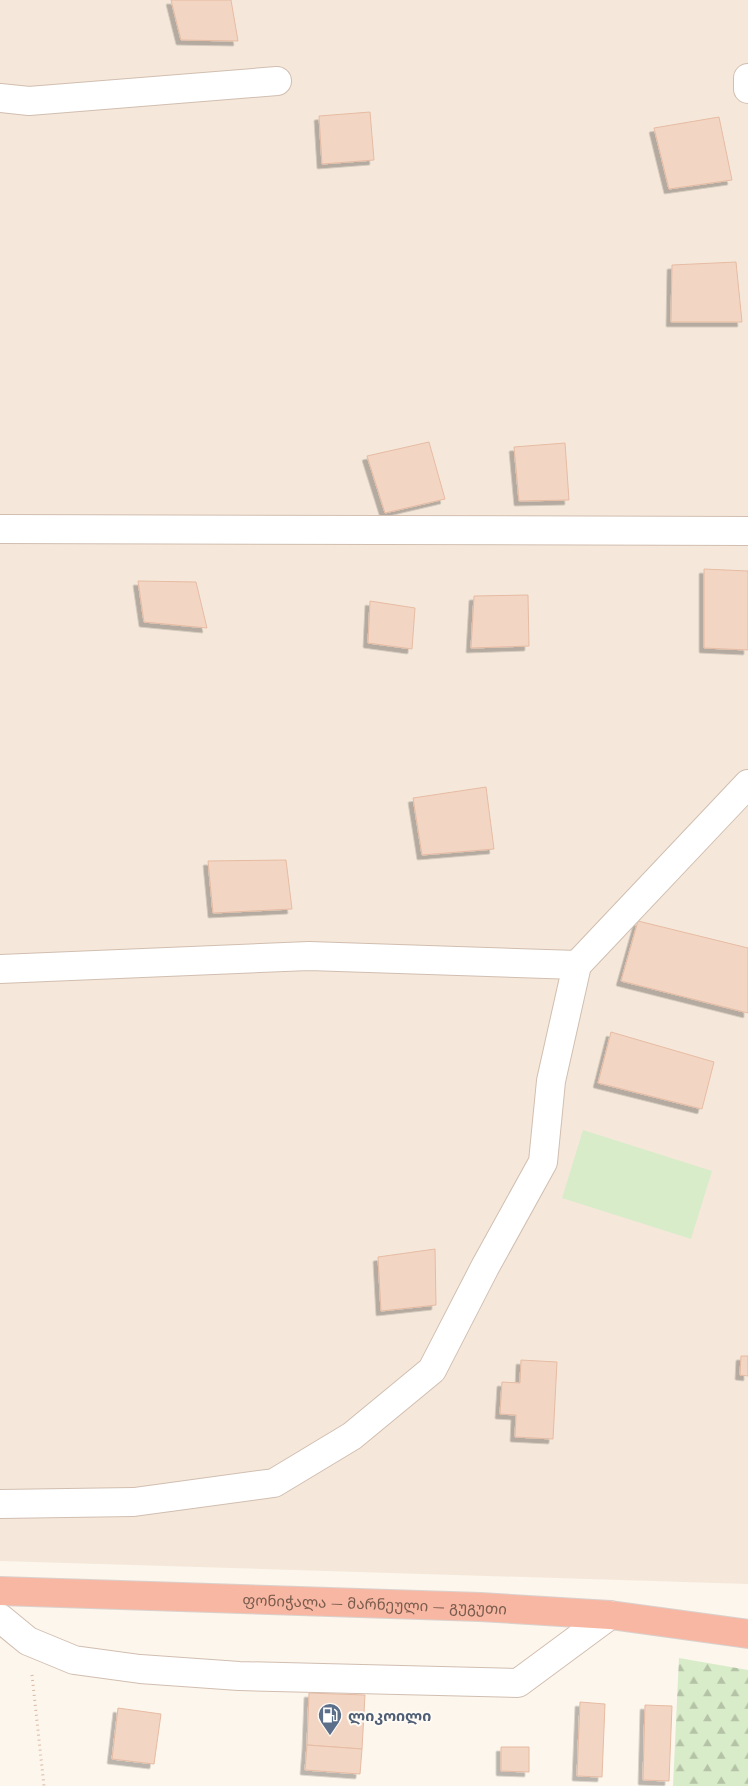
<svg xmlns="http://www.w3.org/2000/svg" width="748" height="1786" font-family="Quicksand,'Noto Sans Georgian',sans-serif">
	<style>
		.residential { fill: #f5e8da }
		.forest { fill: url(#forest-firs) }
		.pitch { fill: #d8ecc9 }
		.building { fill: #f3d5c3; stroke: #e6bba3; filter: url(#shadow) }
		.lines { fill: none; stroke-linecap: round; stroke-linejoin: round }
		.minor-casing { stroke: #d1beb0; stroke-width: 30 }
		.highway-casing { stroke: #dad1cd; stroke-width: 30 }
		.path { stroke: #d9b8a5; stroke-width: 3; stroke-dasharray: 1 4; stroke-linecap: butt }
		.minor { stroke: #fff; stroke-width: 28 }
		.highway { stroke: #f7b7a3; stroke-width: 28 }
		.labels { text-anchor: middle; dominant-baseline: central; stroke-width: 4; stroke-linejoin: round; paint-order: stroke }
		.street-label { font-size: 15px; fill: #7a5c4d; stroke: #fffaf3 }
		.service-label { font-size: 15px; font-weight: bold; fill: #4e5e75; stroke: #fffaf3; text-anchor: start }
	</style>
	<defs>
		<pattern id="forest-firs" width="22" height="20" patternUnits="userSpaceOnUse" patternTransform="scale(1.25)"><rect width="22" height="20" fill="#d8ecc9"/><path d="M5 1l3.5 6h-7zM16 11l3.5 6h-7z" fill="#b4c2a5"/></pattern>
		<filter id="shadow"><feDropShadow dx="-4.5" dy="4.5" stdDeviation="0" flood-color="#0004"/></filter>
	</defs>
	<rect width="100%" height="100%" fill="#fdf6ec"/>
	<polygon class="residential" points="0,0 748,0 748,1584 0,1561"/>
	<polygon class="forest" points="679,1658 748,1670 748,1786 673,1786"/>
	<polygon class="pitch" points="583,1130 712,1171 691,1239 562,1198"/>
	<g class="building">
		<polygon points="171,0 231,0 238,41 181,40"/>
		<polygon points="370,112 374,160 322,164 319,116"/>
		<polygon points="719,117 732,180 669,189 654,128"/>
		<polygon points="736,262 742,322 671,322 672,265"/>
		<polygon points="429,442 445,499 385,513 367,456"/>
		<polygon points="565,443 569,500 519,501 514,447"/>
		<polygon points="704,569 748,571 748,650 704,648"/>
		<polygon points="138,581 196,582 207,628 144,622"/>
		<polygon points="528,595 529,646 471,648 474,596"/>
		<polygon points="370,601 415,608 412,649 368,643"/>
		<polygon points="486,787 494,849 422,855 413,798"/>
		<polygon points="286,860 292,909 213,913 208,861"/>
		<polygon points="638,921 748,948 748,1013 621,981"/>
		<polygon points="611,1032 714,1062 702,1109 598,1083"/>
		<polygon points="435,1249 436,1305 381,1311 378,1257"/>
		<polygon points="741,1356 748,1356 748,1376 740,1375"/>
		<polygon points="521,1360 557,1362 553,1439 515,1437 516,1415 500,1414 502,1382 520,1383"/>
		<polygon points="309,1693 365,1695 362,1749 307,1745"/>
		<polygon points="580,1702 605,1704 602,1777 577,1776"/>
		<polygon points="645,1705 672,1706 669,1781 643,1780"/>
		<polygon points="118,1708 161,1714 154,1764 112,1759"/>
		<polygon points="307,1745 362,1749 360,1774 305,1770"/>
		<polygon points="501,1747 529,1747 529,1772 501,1771"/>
	</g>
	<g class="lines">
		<g class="minor-casing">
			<g id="minor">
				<polyline points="748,78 748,89"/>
				<polyline points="0,98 29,101 277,81"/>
				<polyline points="0,529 748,531"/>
				<polyline points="0,969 309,956 577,965 748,784"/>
				<polyline points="0,1504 134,1502 274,1483 352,1436 432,1370 485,1267 543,1162 551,1081 577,965"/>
				<polyline points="0,1618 28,1641 74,1660 140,1669 239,1676 518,1683 610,1615"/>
			</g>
		</g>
		<g class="highway-casing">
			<g id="highway">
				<path id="s1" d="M0,1591l480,16 130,8 138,19"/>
			</g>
		</g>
		<polyline class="path" points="32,1675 44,1786"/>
		<use href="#minor" class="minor"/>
		<use href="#highway" class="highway"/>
	</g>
	<defs>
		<g id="fuel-pin" transform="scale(1.25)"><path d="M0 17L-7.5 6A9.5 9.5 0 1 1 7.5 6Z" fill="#5c6f8a" stroke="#fffaf3"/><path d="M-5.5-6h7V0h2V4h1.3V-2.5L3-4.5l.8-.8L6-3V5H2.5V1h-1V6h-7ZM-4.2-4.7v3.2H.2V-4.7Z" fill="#fff"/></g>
	</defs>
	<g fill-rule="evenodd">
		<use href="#fuel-pin" x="330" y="1715"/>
	</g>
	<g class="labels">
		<g class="street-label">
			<text stroke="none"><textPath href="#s1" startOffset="375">ფონიჭალა — მარნეული — გუგუთი</textPath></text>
		</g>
		<g class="service-label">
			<text x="348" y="1715">ლიკოილი</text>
		</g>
	</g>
</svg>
